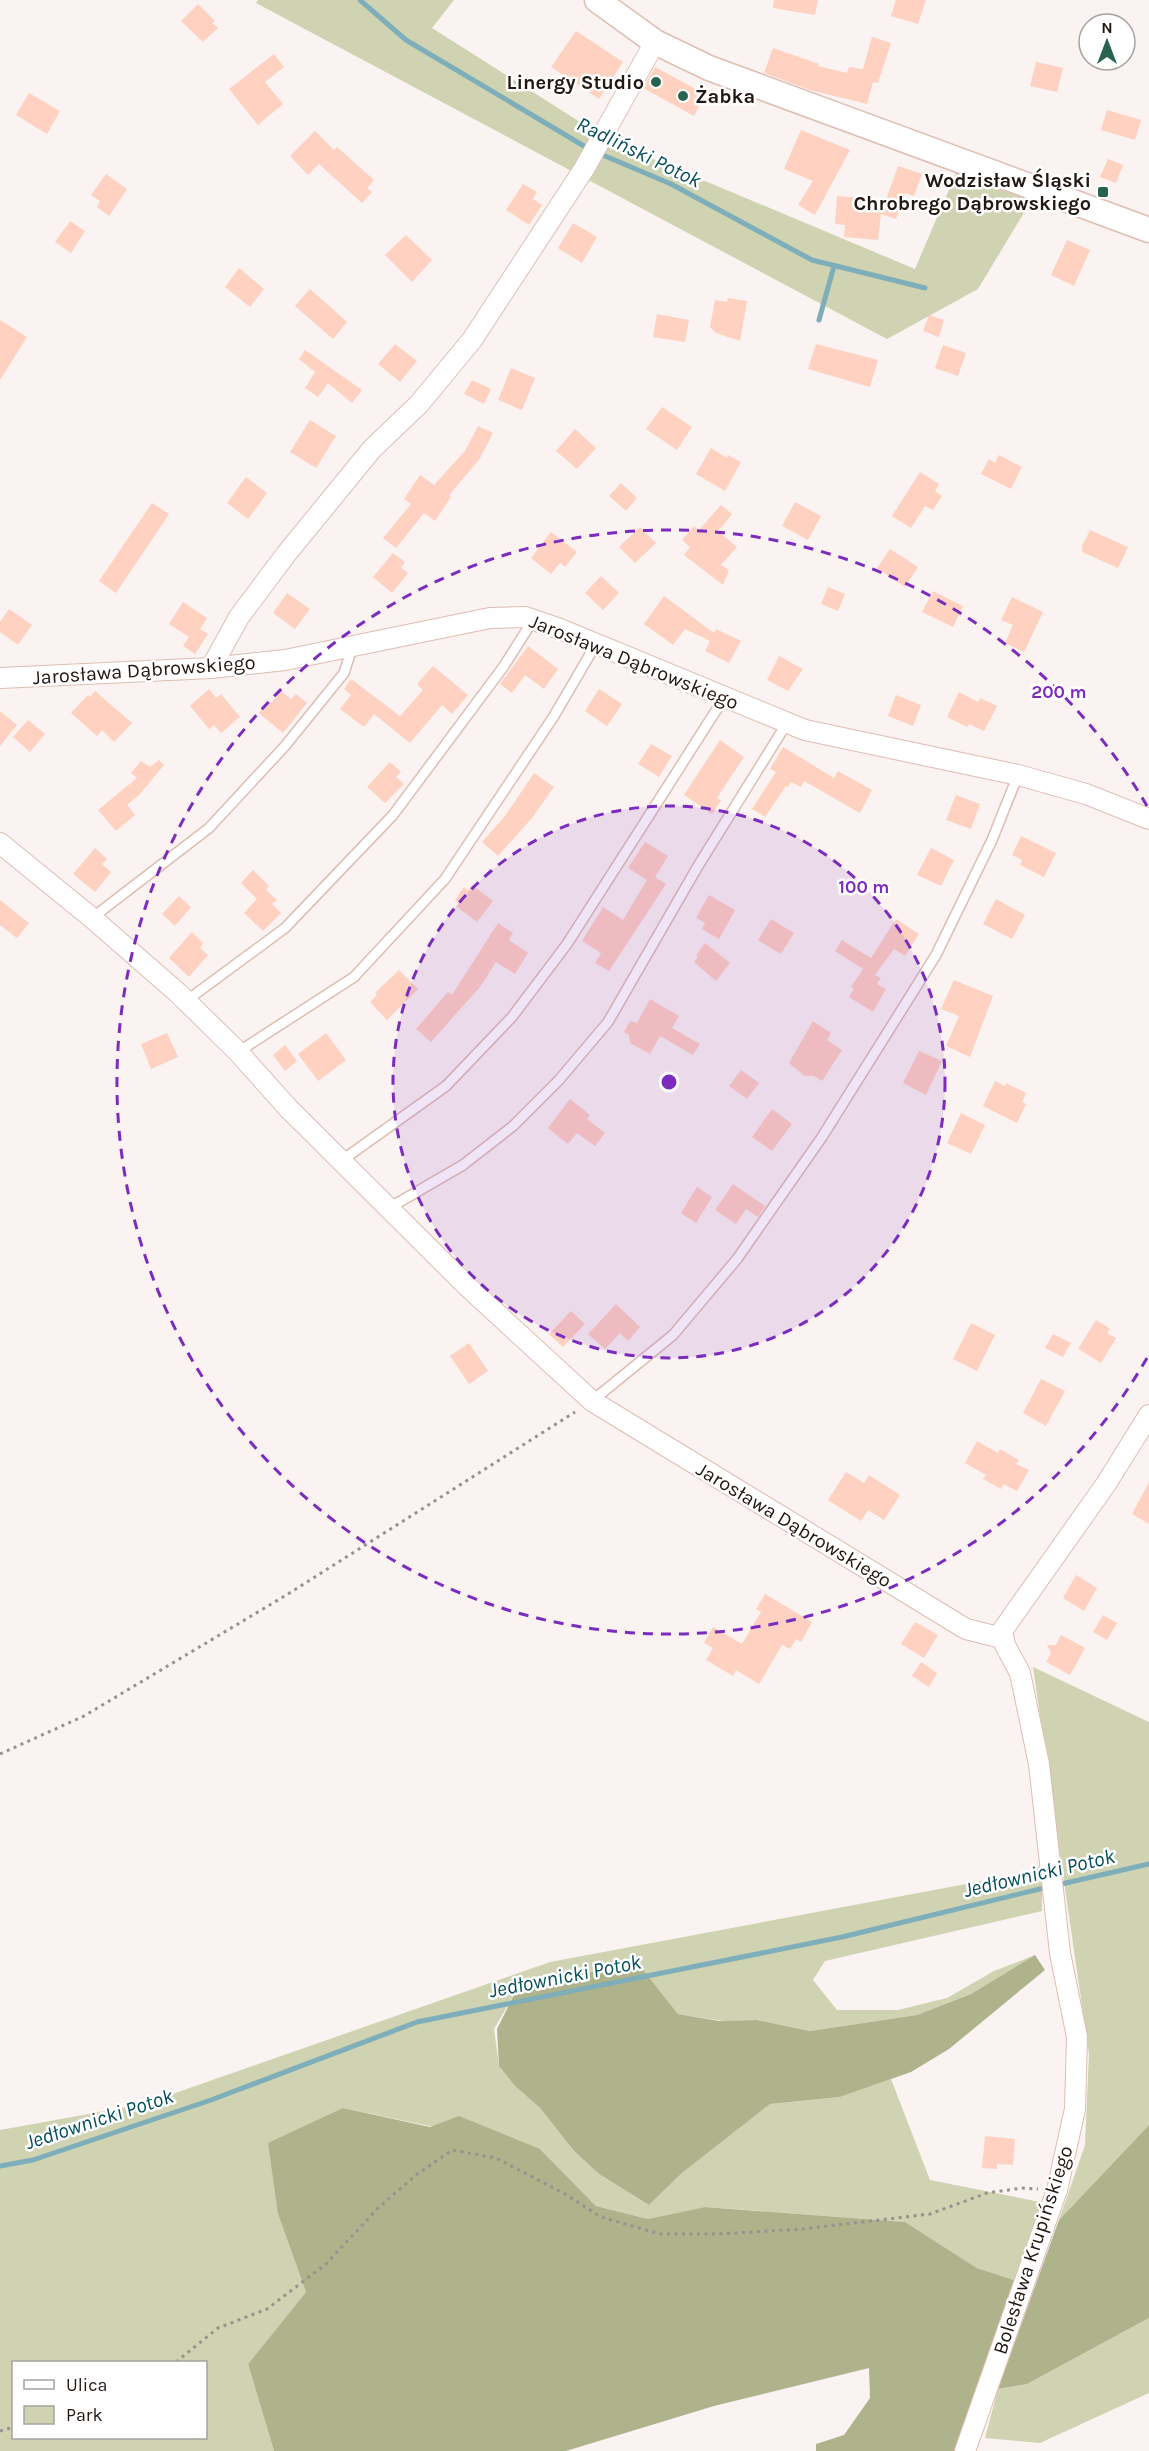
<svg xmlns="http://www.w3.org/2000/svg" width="1149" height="2451" font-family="Karla,sans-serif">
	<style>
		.green { fill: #cfd3b1; fill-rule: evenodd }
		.forest { fill: #aeb38b }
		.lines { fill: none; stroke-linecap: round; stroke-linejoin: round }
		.stream { stroke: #7daeba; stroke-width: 5 }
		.building { fill: #fed1c1 }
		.service-casing { stroke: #debdb2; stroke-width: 12 }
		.minor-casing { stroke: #debdb2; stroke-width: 22 }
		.tertiary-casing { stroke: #debdb2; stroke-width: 27 }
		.path { stroke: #99918d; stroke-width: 3; stroke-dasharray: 3 4.5; stroke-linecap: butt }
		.service { stroke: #fff; stroke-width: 9 }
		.minor { stroke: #fff; stroke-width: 20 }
		.tertiary { stroke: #fff; stroke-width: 24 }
		.ring { fill: none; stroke: #7b2cbf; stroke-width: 3; stroke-dasharray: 10 8 }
		.poi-dot { fill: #27634e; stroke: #fff; stroke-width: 2 }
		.labels { text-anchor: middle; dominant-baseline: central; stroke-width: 5; stroke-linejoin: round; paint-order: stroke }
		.poi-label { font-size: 20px; font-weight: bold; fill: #221712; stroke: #fff; text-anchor: end }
		.street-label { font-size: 20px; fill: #221712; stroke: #fff }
		.water-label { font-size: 21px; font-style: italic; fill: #054f5d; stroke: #fff }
		.centre { fill: #7b2cbf; stroke: #fff; stroke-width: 3 }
		.ring-label { font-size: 18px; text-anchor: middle; font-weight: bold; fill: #7b2cbf; stroke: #fff; stroke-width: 5; stroke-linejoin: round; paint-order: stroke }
	</style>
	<rect width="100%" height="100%" fill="#faf3f1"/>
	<g class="green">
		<polygon points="258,0 454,0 432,28 610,141 915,269 956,173 1031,201 978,289 887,339 256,3"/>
		<polygon points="1033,1667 1149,1722 1149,2125 1059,2220 1085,2145 1089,2054"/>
		<path d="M1042,1864v47l-217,50 -12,19 24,30h61l49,-12 47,-27 41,-16 -64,39 -54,21 -107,16 -53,-11 -34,1 -45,-7 -37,-47 -59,6 -67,20 -21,36 5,37 16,20 25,22 34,43 25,23 50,31 33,-32 88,-69 70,-7 51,-18 39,101 115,23 -28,78 -40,-13 -72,-46 -199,-15 -58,12 -52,-13 -56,-57 -197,-41 -65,106 28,78 -58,72 26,87h-274v-321l144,-26 406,-142 480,-90zM14,2362h192v76h-192z"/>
		<polygon points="1149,2318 1149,2393 1040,2443 985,2438 998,2389 1027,2384"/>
	</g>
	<g class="forest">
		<polygon points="1035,1955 1045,1970 949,2049 911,2072 840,2097 770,2104 682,2173 649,2205 599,2174 574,2151 540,2108 515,2086 499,2066 497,2029 515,1993 582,1973 641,1967 678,2014 719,2021 757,2020 810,2031 917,2015 971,1994"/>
		<polygon points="343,2108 430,2127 459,2116 540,2149 596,2206 648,2219 705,2207 905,2222 977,2268 1017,2281 956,2451 816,2451 816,2444 844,2435 870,2398 869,2368 714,2406 566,2451 274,2451 248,2364 306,2292 278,2214 268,2143"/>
		<polygon points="1149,2125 1149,2318 1027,2384 998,2389 1059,2220"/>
	</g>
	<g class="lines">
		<g class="stream">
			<polyline points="360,0 406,40 589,149"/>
			<polyline points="598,153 671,184 812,260 925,288"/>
			<polyline points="819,320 834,266"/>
			<polyline points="1057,1885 1149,1864"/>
			<polyline points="0,2166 33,2160 211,2100 417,2022 842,1937 1048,1887"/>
		</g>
	</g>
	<g class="building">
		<polygon points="774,0 818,0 815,15 773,8"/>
		<polygon points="896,0 926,0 918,24 891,16"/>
		<polygon points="198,4 215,21 212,23 218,28 203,42 181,21"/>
		<polygon points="576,31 623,62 599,99 551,67"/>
		<polygon points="872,37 891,43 878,83 873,82 867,104 810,90 764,73 773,48 819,64 818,66 847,73 849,67 863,69"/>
		<polygon points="274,54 284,67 265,82 283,104 258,125 229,89"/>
		<polygon points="1036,62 1063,68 1057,92 1030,86"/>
		<polygon points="655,67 705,94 694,116 643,88"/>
		<polygon points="29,93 60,111 47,134 16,115"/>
		<polygon points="1107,110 1141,120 1135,140 1101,130"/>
		<polygon points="801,130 850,150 815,215 798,205 813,181 784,169"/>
		<polygon points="315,131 334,150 337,147 374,180 367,188 372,192 362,203 319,164 308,175 290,156"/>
		<polygon points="1108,159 1123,165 1116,183 1100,177"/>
		<polygon points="898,166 922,174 914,196 905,193 896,219 881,214 878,240 844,237 845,225 835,224 837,196 886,200"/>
		<polygon points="106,174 127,189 109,216 97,207 100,201 91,195"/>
		<polygon points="523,184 537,192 533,199 542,205 529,225 506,210"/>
		<polygon points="70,221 85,231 71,253 55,242"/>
		<polygon points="573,223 597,237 582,263 558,248"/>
		<polygon points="406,235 432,260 412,282 385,255"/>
		<polygon points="1067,240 1090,250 1074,286 1051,275"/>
		<polygon points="239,268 264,289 250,307 225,287"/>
		<polygon points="310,289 347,322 333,339 295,306"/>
		<polygon points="728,298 747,301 740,341 716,333 710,327 715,300 727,302"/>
		<polygon points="657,314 689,320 685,342 653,337"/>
		<polygon points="929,315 944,320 939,337 923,331"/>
		<polygon points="0,320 27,337 0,380"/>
		<polygon points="395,344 417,361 400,382 378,364"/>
		<polygon points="816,344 878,360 870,387 808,369"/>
		<polygon points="943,345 966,353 958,376 935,368"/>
		<polygon points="305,350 362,390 352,403 328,383 318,397 305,388 315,372 299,359"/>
		<polygon points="511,368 535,378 522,410 498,400"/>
		<polygon points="472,380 491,389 484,404 464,394"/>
		<polygon points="662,407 692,427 677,450 646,429"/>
		<polygon points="310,420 336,436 316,468 290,452"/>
		<polygon points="478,426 493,433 479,460 449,495 451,497 435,521 424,513 396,548 383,538 411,504 404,499 420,475 434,485 465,451"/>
		<polygon points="575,429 596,448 577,469 556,451"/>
		<polygon points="711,448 727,458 728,455 741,462 725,491 696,474"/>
		<polygon points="999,455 1022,467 1011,489 981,474 989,459 995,463"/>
		<polygon points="920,472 939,484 935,491 942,496 933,510 925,506 911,528 892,516"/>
		<polygon points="246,477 267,493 248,519 227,503"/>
		<polygon points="621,483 637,498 626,511 609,496"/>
		<polygon points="795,502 821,516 808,540 782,526"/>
		<polygon points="152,503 169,514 116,593 99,581"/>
		<polygon points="721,505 732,514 718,531 737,547 721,565 729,570 723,585 684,555 690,547 682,540 694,526 699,530"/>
		<polygon points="640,527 656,543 635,563 619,547"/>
		<polygon points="1090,530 1128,547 1118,568 1082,552 1082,546"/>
		<polygon points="551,532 577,552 565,567 560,563 551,574 531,558"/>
		<polygon points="890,549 918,567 905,587 877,568"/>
		<polygon points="393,553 405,562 401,568 408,573 392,593 373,577"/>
		<polygon points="601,576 619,593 603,610 585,593"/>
		<polygon points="828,587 845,594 838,611 821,604"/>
		<polygon points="933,591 963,606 953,627 922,612"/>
		<polygon points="287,593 310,609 295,629 273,613"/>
		<polygon points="664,596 714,633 716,629 741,641 729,663 705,651 710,641 685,629 673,645 644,624"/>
		<polygon points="1012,597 1043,612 1024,652 1005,643 1013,625 1001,620"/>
		<polygon points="183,602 207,618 200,629 208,634 195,654 183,646 189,637 169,624"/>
		<polygon points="9,609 32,625 18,645 0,632 0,622"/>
		<polygon points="528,646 558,669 544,689 525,675 512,693 500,684"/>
		<polygon points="779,656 803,669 788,691 767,680"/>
		<polygon points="433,666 468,695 452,714 442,705 410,743 374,714 364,727 340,709 351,695 344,689 351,679 400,716 423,690 417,684"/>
		<polygon points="209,689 216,698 221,694 240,717 221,733 214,725 209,729 190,706"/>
		<polygon points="599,689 622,704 607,726 585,711"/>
		<polygon points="95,691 132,723 114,742 102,730 97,736 71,713 88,695 90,697"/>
		<polygon points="281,691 291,699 296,694 307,703 283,733 259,713 268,700 271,703"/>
		<polygon points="959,692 978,702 980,698 997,706 984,731 969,724 967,727 947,717"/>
		<polygon points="896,695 921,705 913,726 888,716"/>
		<polygon points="0,711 17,725 0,746"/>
		<polygon points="28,720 45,734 30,752 13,737"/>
		<polygon points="720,740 744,757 717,798 721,801 712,814 684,795"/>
		<polygon points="651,744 672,756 659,777 638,764"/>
		<polygon points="783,747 834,778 838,771 872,790 860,813 804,781 801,787 791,782 788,787 786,786 765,817 752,809 776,772 770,769"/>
		<polygon points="159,760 164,765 139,795 127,805 135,815 116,831 98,810 137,778 131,773 141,761 150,767"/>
		<polygon points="390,762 401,772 396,777 404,784 385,803 367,787"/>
		<polygon points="534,773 554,787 532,818 498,856 482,842 505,816"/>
		<polygon points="956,795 980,804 971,829 946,820"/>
		<polygon points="1021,836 1056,853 1044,877 1020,865 1022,860 1012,855"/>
		<polygon points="645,842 668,856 655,877 666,884 609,971 595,963 601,953 582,941 603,907 623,920 647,880 628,868"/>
		<polygon points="95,848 107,859 102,864 111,872 95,892 73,874"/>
		<polygon points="931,848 954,860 941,886 917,875"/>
		<polygon points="253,870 269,886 266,890 277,900 272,904 281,913 263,931 244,913 257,899 241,883"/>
		<polygon points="472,885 493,901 477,922 456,906 459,903 455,900 464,887 468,891"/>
		<polygon points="709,895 735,910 719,939 702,929 705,923 696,918"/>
		<polygon points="179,896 191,907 175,926 162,914"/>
		<polygon points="996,899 1025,915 1012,939 983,924"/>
		<polygon points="0,900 29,923 17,938 0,925"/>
		<polygon points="771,919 794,933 781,954 758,940"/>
		<polygon points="896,919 919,934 905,956 894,949 875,975 881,978 877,984 886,989 873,1012 849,997 854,989 851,987 863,969 835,951 842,940 871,958"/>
		<polygon points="498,923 513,933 509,940 528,953 515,974 496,962 480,987 431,1042 416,1029 448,992 452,995"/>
		<polygon points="192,932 203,943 200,948 208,955 189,977 169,958"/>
		<polygon points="705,943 730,963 716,981 694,962 698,957 696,955"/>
		<polygon points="399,970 418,989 387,1020 370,1002 377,995 375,993"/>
		<polygon points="954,980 993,996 970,1057 946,1046 959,1016 941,1009"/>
		<polygon points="650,999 679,1016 672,1028 700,1044 693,1055 660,1036 650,1054 630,1043 629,1035 624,1032 630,1021 637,1023"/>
		<polygon points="813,1021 831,1033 827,1040 842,1050 822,1081 814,1076 805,1076 789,1063"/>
		<polygon points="167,1033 178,1057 151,1069 141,1044"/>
		<polygon points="326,1033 346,1060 318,1081 298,1054"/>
		<polygon points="285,1045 297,1061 285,1071 273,1055"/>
		<polygon points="919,1051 942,1061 926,1095 903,1083"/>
		<polygon points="741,1070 759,1083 747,1099 729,1086"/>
		<polygon points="995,1081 1005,1086 1006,1083 1026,1093 1022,1102 1026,1104 1017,1123 983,1106"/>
		<polygon points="570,1099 590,1115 587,1119 605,1133 595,1146 577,1133 568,1144 548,1128"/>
		<polygon points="772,1109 792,1124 772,1151 752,1137"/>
		<polygon points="961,1113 985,1125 971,1154 947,1143"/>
		<polygon points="733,1184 765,1206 758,1217 746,1209 736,1224 715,1210"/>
		<polygon points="697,1187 712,1197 696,1223 681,1213"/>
		<polygon points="616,1304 640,1327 628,1341 620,1333 605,1349 588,1334"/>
		<polygon points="571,1311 585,1324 563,1347 549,1334"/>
		<polygon points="1096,1320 1110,1329 1107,1333 1116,1338 1101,1363 1078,1349"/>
		<polygon points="971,1323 995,1335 977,1371 953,1359"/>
		<polygon points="1053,1334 1071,1343 1063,1357 1045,1348"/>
		<polygon points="469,1343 488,1371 469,1384 450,1356"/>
		<polygon points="1041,1379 1065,1391 1046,1426 1023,1413"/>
		<polygon points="977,1441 998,1453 1000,1449 1019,1460 1016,1464 1029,1470 1017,1491 1003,1484 1001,1489 983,1479 986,1475 965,1463"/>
		<polygon points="846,1472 864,1483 869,1475 900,1495 884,1520 868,1510 861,1521 828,1500"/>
		<polygon points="1149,1482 1149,1524 1132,1514"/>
		<polygon points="1076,1575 1097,1588 1084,1611 1063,1598"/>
		<polygon points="765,1594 812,1622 801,1642 796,1639 790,1649 782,1645 759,1684 736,1670 733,1676 706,1660 713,1648 704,1643 713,1627 742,1644 761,1612 756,1609"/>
		<polygon points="1103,1615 1117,1623 1107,1640 1093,1632"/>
		<polygon points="915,1622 938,1635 924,1658 901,1644"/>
		<polygon points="1061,1635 1085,1648 1070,1675 1046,1662 1051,1653 1047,1645 1056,1645"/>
		<polygon points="921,1662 937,1673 929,1687 912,1676"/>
		<polygon points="985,2136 1015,2139 1013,2165 997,2164 997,2169 982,2168"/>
	</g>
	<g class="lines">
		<g class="service-casing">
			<g id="service">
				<polyline points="92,918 209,828 285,746 344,673 352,648"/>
				<polyline points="186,1001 285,928 393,815 504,666 533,620"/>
				<polyline points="238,1052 354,977 445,879 554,716 596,644"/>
				<polyline points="341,1161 446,1086 512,1017 567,944 724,698"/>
				<polyline points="389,1208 463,1165 513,1126 559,1080 608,1022 698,866 787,723"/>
				<polyline points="592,1401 673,1335 737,1259 822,1137 936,955 992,840 1018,775"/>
			</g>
		</g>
		<g class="minor-casing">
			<g id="minor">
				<polyline points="211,668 239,617 287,553 372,449 419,404 472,340 584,169 655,42"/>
				<polyline points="0,678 211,668 285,660 490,618 525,617 560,629 805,730 1018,775 1086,794 1149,819"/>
				<polyline points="0,843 92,918 178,993 238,1052 289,1109 469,1288 592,1401 966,1629 1002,1638"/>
				<polyline points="965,2451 1057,2190 1075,2109 1077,2037 1060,1953 1039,1764 1020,1673 1005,1645 1002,1631 1106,1484 1149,1415"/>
			</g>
		</g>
		<g class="tertiary-casing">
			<polyline id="tertiary" points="597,0 655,42 709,68 1149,230"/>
		</g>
		<g class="path">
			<polyline points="0,1754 84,1716 288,1594 575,1412"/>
			<polyline points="176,2362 218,2328 267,2309 326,2264 378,2208 416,2175 452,2150 496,2158 565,2194 601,2217 660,2234 719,2234 802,2229 930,2214 987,2193 1022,2188 1038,2189"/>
			<polyline points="0,2431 14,2427"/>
		</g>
		<use href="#service" class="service"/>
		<use href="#minor" class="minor"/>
		<use href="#tertiary" class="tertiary"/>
	</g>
	<circle cx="669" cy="1082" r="276" fill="#7b2cbf" fill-opacity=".12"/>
	<g class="ring">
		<circle cx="669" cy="1082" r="276"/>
		<path d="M1147 1358A552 552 0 1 1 1147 806"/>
	</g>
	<g class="poi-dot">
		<circle cx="656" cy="82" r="6"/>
		<circle cx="683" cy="96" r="6"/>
		<rect x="1097" y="186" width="12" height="12" rx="3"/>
	</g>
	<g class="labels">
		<g class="poi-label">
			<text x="644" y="82">Linergy Studio</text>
			<text x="695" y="96" text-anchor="start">Żabka</text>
			<text x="1091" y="180">Wodzisław Śląski<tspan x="1091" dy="23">Chrobrego Dąbrowskiego</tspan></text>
		</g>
		<g class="street-label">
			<text transform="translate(634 662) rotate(22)">Jarosława Dąbrowskiego</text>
			<text transform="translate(144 670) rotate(-4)">Jarosława Dąbrowskiego</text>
			<text transform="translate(794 1525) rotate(31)">Jarosława Dąbrowskiego</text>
			<text transform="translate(1033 2250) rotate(-72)">Bolesława Krupińskiego</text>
		</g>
		<g class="water-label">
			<text transform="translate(639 152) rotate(26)">Radliński Potok</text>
			<text transform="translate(1039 1873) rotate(-13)">Jedłownicki Potok</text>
			<text transform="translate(565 1976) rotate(-11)">Jedłownicki Potok</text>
			<text transform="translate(99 2119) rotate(-18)">Jedłownicki Potok</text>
		</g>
	</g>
	<circle cx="669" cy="1082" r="9" class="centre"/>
	<g class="ring-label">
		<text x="1059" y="698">200 m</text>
		<text x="864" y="893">100 m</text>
	</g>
	<rect x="12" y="2361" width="195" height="78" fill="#ffffff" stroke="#a7a2a0" stroke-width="1.5"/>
	<rect x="24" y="2380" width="30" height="9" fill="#ffffff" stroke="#a7a2a0" stroke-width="1.5"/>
	<text x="66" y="2391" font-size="18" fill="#221712">Ulica</text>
	<rect x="24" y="2406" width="30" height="18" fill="#cfd3b1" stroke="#a7a2a0" stroke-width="1.5"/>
	<text x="66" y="2421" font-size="18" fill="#221712">Park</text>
	<g transform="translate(1107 42)"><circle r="28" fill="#ffffff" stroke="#a7a2a0" stroke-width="1.5"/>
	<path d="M0-4.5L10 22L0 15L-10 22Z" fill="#27634e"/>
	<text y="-9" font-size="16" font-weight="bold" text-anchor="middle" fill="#221712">N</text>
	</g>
</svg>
